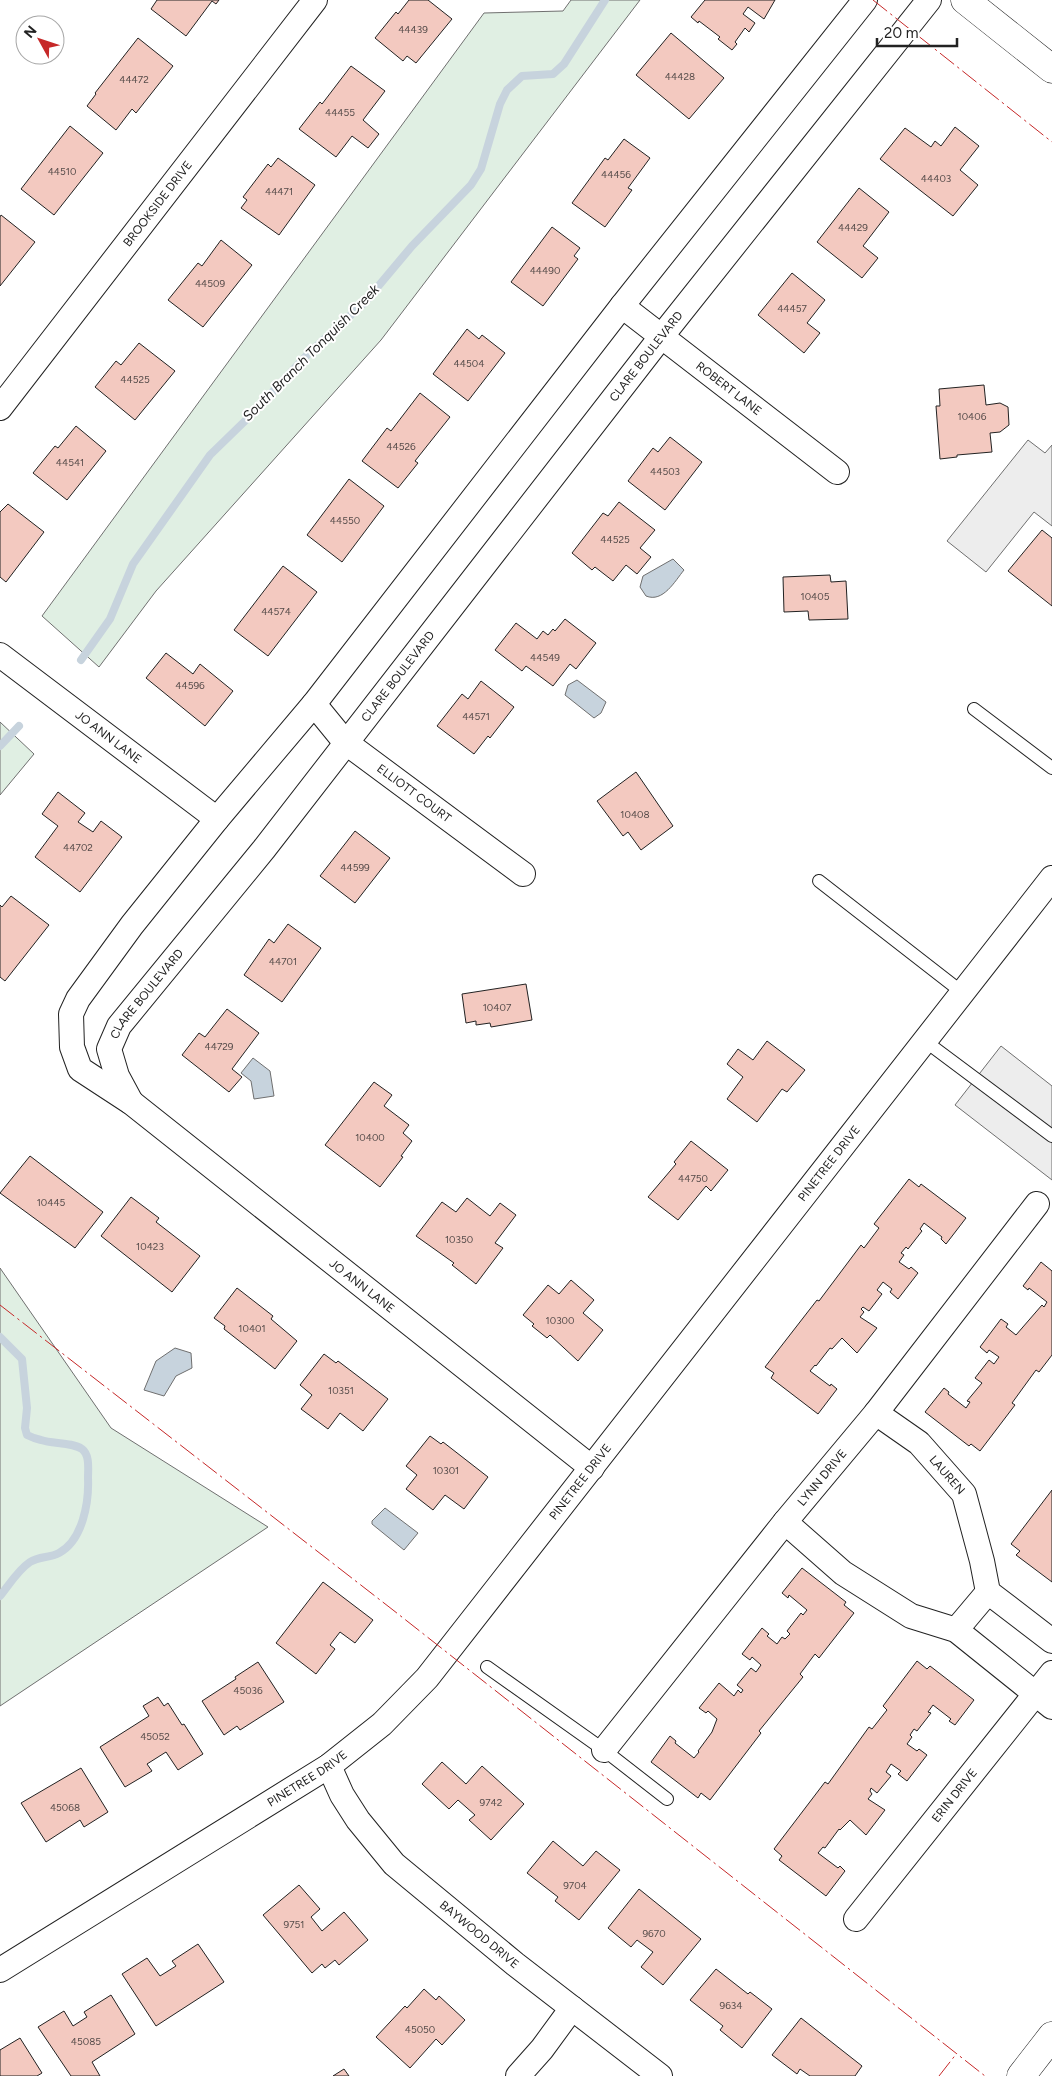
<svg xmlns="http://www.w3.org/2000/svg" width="1052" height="2076" font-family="Figtree,sans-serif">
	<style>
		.green { fill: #e0efe3; stroke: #6f6f6f }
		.parking { fill: #ededed; stroke: #6f6f6f }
		.water { fill: #c7d3dd; stroke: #6f6f6f }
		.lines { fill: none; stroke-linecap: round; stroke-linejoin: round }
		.stream { stroke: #c7d3dd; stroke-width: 8 }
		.building { fill: #f3c9c0; stroke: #222 }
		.service-casing { stroke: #222; stroke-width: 14 }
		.minor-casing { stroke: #222; stroke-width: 26 }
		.secondary-casing { stroke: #222; stroke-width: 29 }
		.service { stroke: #fff; stroke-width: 12 }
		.minor { stroke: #fff; stroke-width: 24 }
		.secondary { stroke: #fff; stroke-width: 28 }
		.power { stroke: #c62828; stroke-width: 1; stroke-dasharray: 18 4 2.5 4; stroke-linecap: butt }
		.labels { text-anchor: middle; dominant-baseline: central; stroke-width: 4; stroke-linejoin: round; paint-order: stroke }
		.number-label { font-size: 10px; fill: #564c4a }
		.street-label { font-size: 12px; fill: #222; stroke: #fff }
		.water-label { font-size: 14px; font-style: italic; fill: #222; stroke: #fff }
	</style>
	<rect width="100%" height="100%" fill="#fff"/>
	<g class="green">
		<polygon points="571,0 640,0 381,340 156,591 99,667 42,616 484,13 563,11"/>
		<polygon points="0,722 34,754 0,795"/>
		<polygon points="0,1268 111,1428 268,1527 0,1706"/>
	</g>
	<g class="parking">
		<polygon points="1028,440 1045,453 1052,445 1052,526 1034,512 986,572 947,541"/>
		<polygon points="1001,1046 1052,1086 1052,1180 955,1105"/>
	</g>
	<g class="water">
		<path d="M673,559l11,11c-9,11 -21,33 -38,26l-6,-9 3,-11z"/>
		<polygon points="577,680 606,702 601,713 594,718 565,695 568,685"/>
		<polygon points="253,1058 270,1071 274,1096 254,1099 251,1081 241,1073"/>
		<polygon points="175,1348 191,1353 192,1368 176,1376 164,1396 144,1390 156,1361"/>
		<polygon points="385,1508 418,1533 404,1550 372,1524 372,1521"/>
	</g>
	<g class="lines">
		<g class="stream">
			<polyline points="81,660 110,619 133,564 210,455 247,419 308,354 365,302 412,246 471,185 481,169 500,104 507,90 522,76 553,74 564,64 605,0"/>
			<polyline points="0,746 19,726"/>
			<path d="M0,1337l22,22 5,49 -2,20 2,7c4,2 9,4 14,5 12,4 31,2 41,9 8,6 6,20 6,29 1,24 -5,62 -29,75 -9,5 -20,3 -29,9 -12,8 -21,23 -30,34"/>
		</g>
	</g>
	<g class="building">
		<polygon points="157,0 219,0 216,4 212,1 186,36 151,9"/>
		<polygon points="409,0 428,0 452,19 416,63 407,56 403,61 375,38 396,12 398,14"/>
		<polygon points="705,0 775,0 764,19 748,7 743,14 755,23 749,32 745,28 735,42 737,44 732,50 718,39 720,37 699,21 698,23 691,17"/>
		<polygon points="671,33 724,78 689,119 636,75"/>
		<polygon points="138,38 173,66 136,113 132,109 116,130 87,106 96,94 95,93"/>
		<polygon points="351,66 385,91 363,120 379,134 368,148 352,136 336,157 299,129 320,102 322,104"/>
		<polygon points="70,126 103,153 54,215 21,189"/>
		<polygon points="955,127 979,146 960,170 978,185 953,216 880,159 905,128 931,147 935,141 941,146"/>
		<polygon points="624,139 650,158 628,188 632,190 605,227 572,203 605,158 608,160"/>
		<polygon points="278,158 315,185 279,235 241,208 247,200 243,197 268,164 271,167"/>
		<polygon points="859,188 889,212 863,246 878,258 862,278 817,242"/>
		<polygon points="1,215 35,242 0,286 0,217"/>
		<polygon points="552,227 580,248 574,256 578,259 543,306 511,282"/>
		<polygon points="221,240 252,265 203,327 168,300 198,263 202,266"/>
		<polygon points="792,273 825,300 807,323 820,333 804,353 758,315"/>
		<polygon points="467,329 479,339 482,335 505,353 468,401 433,374"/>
		<polygon points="139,343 175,371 135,420 95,387 116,361 121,365"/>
		<polygon points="984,385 986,405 1000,403 1008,407 1009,425 1000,432 990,433 992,452 957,455 957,457 940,459 936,406 940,406 939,389"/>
		<polygon points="420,393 450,417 415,461 418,463 398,488 362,461 387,428 391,431"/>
		<polygon points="76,426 106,451 67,500 33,473 55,446 58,448"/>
		<polygon points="670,437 702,462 665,510 628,481 653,448 658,452"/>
		<polygon points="349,479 384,506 342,562 307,535"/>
		<polygon points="619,502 655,530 640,548 651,557 637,574 626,565 613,581 595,567 592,570 572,553 603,513 608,516"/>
		<polygon points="8,504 44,532 6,582 0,577 0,512"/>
		<polygon points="1042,530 1052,538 1052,606 1008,571"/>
		<polygon points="283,566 317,592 268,656 234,630"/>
		<polygon points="830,575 831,582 846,581 848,619 809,620 808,611 784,612 783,577"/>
		<polygon points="565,619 596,643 576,669 570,664 553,686 526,666 522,671 495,650 516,623 537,639 543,631 548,635 553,629 555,631"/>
		<polygon points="166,653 193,674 200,664 233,691 205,726 146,678"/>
		<polygon points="481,681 514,707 490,738 488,736 474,754 437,726 462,694 468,699"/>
		<polygon points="636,772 673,826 641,850 628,832 623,836 597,801"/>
		<polygon points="58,792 85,813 78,822 93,832 101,821 122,837 80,892 35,857 58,826 42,814"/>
		<polygon points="355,831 390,858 355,903 320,876"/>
		<polygon points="11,896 49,925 5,981 0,977 0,905 2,907"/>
		<polygon points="288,924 321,948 282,1002 244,975 269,939 274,943"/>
		<polygon points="526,984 532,1020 491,1027 490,1023 476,1025 476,1021 466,1023 462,994"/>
		<polygon points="227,1009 259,1033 232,1069 242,1077 229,1092 182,1055 199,1033 205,1037"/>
		<polygon points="767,1041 805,1070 787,1092 782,1089 757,1122 727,1099 743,1077 727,1064 738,1049 753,1060"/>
		<polygon points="374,1082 392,1095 384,1106 409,1125 403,1133 412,1141 401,1156 403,1157 380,1187 325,1145"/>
		<polygon points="691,1141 728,1170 711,1191 706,1186 678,1220 648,1197 676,1164 674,1162"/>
		<polygon points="30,1156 103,1212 75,1248 0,1193"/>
		<polygon points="909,1179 919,1187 921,1184 966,1218 946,1244 941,1239 942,1237 924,1223 920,1229 922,1231 908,1249 906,1247 901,1253 904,1255 899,1262 909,1269 911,1267 918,1273 898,1299 890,1292 892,1289 883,1282 877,1290 882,1294 869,1311 863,1307 861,1309 864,1312 860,1317 877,1328 857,1353 842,1338 832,1349 830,1348 816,1366 815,1365 810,1371 830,1386 831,1384 837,1389 818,1414 771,1378 774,1373 765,1367 817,1300 819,1301 861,1245 864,1248 879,1228 874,1224"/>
		<polygon points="131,1197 159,1218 156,1222 200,1256 172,1292 101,1236"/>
		<polygon points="467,1198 490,1216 500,1203 516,1215 495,1243 503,1248 476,1284 452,1265 454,1263 416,1236 442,1202 456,1212"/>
		<polygon points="1041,1262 1052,1271 1052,1355 1039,1372 1036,1370 1012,1403 1015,1405 980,1451 971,1444 969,1446 925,1412 944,1388 949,1392 948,1394 966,1408 970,1402 967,1401 982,1383 975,1378 989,1360 994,1364 999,1357 989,1350 987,1353 980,1347 1001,1319 1008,1324 1006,1327 1016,1335 1042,1305 1044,1307 1047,1302 1029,1288 1028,1290 1023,1286"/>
		<polygon points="571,1280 594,1300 583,1313 603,1330 578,1361 550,1335 547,1338 532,1326 534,1324 523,1315 548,1285 559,1294"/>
		<polygon points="237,1288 273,1316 271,1319 297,1341 275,1369 224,1329 225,1326 214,1318"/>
		<polygon points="324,1354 336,1363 338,1361 388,1399 363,1431 340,1413 328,1429 301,1409 312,1395 300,1385"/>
		<polygon points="430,1436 441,1444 443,1442 488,1477 464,1509 445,1495 433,1510 406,1489 417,1475 406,1466"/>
		<polygon points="1052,1490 1052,1582 1016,1555 1020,1551 1011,1544"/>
		<polygon points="802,1568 846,1602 844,1605 854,1613 819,1658 815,1654 800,1674 803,1677 759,1731 761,1733 710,1800 701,1793 698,1798 651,1762 670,1736 676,1741 675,1743 694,1758 699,1752 698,1751 712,1732 717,1719 708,1711 706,1713 699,1708 719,1683 734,1696 738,1690 741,1693 743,1690 737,1685 751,1668 756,1672 761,1665 752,1657 750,1660 742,1654 762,1628 769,1634 767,1636 777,1644 782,1637 785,1639 790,1634 787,1631 801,1613 803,1615 807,1610 789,1595 788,1598 782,1593"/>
		<polygon points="323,1582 373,1620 355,1643 340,1632 330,1645 335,1649 316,1674 276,1643"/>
		<polygon points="917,1661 927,1669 930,1666 974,1700 955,1725 949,1721 951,1719 933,1705 928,1712 931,1713 917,1731 914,1729 910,1735 912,1737 907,1744 917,1751 919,1749 927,1755 907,1781 898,1774 901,1771 891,1764 886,1772 891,1776 877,1793 871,1788 870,1791 872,1794 868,1799 885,1810 866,1835 850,1820 840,1830 839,1829 825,1848 823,1847 818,1853 838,1868 840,1866 845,1871 826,1896 779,1860 782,1856 774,1849 825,1782 828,1784 869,1727 872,1729 887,1710 883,1706"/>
		<polygon points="258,1662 284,1702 240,1730 237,1726 224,1735 202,1701 236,1679 235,1677"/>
		<polygon points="158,1697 164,1706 168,1703 182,1725 184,1724 203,1754 178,1770 166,1752 147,1764 152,1771 125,1787 100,1747 149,1716 143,1706"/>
		<polygon points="442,1762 466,1784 482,1766 524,1804 491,1840 469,1820 475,1815 458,1800 449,1809 422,1784"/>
		<polygon points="81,1768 108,1812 84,1827 80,1820 46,1842 21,1803"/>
		<polygon points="553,1841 583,1866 596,1851 620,1870 579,1920 555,1901 558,1897 527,1873"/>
		<polygon points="299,1885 320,1909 311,1917 322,1931 344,1912 368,1940 339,1965 335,1960 325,1968 322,1964 312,1973 263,1915"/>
		<polygon points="639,1889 701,1939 663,1985 641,1967 653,1952 637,1940 631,1947 608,1928"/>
		<polygon points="198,1944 224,1982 156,2026 122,1974 147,1958 160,1976 176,1966 172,1961"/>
		<polygon points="716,1969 748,1994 750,1992 772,2009 742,2048 720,2030 723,2026 690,2000"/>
		<polygon points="424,1989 436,2000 439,1996 465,2020 442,2045 436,2039 410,2068 376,2037 405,2006 407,2008"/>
		<polygon points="111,1995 135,2034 92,2062 100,2076 71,2076 38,2027 64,2011 73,2026 87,2017 84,2012"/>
		<polygon points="801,2018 862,2066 855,2076 810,2076 800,2069 797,2074 772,2055"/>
		<polygon points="20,2038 42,2073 37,2076 0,2076 0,2050"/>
		<polygon points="344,2069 349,2076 333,2076"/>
	</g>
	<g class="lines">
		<g class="service-casing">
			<g id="service">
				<polyline points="974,709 1052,768"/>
				<polyline points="819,881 963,993"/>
				<polyline points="925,1041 1052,1136"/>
				<polyline points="487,1667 604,1750 667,1799"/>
			</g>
		</g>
		<g class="minor-casing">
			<g id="minor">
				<path id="s1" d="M622,306l215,166"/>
				<path id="s2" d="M0,408l315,-408"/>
				<path id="s3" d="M0,655l217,164"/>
				<path id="s4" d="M314,704l31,38 178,132"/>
				<path id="s5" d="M131,1102l-14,-26 -8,-27 10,-23 145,-177 397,-512 268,-337"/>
				<path id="s6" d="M876,1413l43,30 45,51 18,67 6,31 64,49"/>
				<polyline points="592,1468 132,1103 80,1069 72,1047 71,1014 78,999 132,925 217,819 314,704 622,306 865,0"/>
				<polyline points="785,1522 843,1573 911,1616 956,1630 1052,1707"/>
				<polyline points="956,1630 988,1592"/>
				<path id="s7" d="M604,1750l181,-228 91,-109 161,-209"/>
				<path id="s8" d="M329,1766l13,29 16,25 36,44 121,100 145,112"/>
				<path id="s9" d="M856,1919l196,-246"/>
				<path id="s10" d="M0,1970l329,-204 53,-42 45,-46 625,-800"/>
				<polyline points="518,2076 542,2049 572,2008"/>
			</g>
		</g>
		<g class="secondary-casing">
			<g id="secondary">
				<polyline points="965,0 1052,69"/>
				<polyline points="1021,2076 1052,2036"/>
			</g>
		</g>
		<use href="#service" class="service"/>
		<use href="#minor" class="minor"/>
		<use href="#secondary" class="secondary"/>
		<g class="power">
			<polyline points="873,0 1052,142"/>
			<polyline points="0,1305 393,1610 985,2076"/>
			<polyline points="939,2076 957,2053"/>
		</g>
	</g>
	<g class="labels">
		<g class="number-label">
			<text x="413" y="29">44439</text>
			<text x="680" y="76">44428</text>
			<text x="134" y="79">44472</text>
			<text x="340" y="112">44455</text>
			<text x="62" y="171">44510</text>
			<text x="616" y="174">44456</text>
			<text x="936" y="178">44403</text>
			<text x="279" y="191">44471</text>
			<text x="853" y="227">44429</text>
			<text x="545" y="270">44490</text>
			<text x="210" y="283">44509</text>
			<text x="792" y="308">44457</text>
			<text x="469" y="363">44504</text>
			<text x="135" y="379">44525</text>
			<text x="972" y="416">10406</text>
			<text x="401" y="446">44526</text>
			<text x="70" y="462">44541</text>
			<text x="665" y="471">44503</text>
			<text x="345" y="520">44550</text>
			<text x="615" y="539">44525</text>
			<text x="815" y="596">10405</text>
			<text x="276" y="611">44574</text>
			<text x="545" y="657">44549</text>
			<text x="190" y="685">44596</text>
			<text x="476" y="716">44571</text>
			<text x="635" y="814">10408</text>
			<text x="78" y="847">44702</text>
			<text x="355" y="867">44599</text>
			<text x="283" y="961">44701</text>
			<text x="497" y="1007">10407</text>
			<text x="219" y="1046">44729</text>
			<text x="370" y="1137">10400</text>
			<text x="693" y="1178">44750</text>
			<text x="51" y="1202">10445</text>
			<text x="459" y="1239">10350</text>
			<text x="150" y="1246">10423</text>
			<text x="560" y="1320">10300</text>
			<text x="252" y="1328">10401</text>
			<text x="341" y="1390">10351</text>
			<text x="446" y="1470">10301</text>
			<text x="248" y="1690">45036</text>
			<text x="155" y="1736">45052</text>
			<text x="491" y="1802">9742</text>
			<text x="65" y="1807">45068</text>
			<text x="575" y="1885">9704</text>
			<text x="294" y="1924">9751</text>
			<text x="654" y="1933">9670</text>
			<text x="731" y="2005">9634</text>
			<text x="420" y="2029">45050</text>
			<text x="86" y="2041">45085</text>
		</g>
		<g class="street-label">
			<text stroke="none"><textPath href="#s2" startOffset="258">BROOKSIDE DRIVE</textPath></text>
			<text stroke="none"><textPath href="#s5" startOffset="935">CLARE BOULEVARD</textPath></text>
			<text stroke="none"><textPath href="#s1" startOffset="135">ROBERT LANE</textPath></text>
			<text stroke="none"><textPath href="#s5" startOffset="530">CLARE BOULEVARD</textPath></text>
			<text stroke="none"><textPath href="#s3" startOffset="136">JO ANN LANE</textPath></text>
			<text stroke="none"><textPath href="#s4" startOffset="135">ELLIOTT COURT</textPath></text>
			<text stroke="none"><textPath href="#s5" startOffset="125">CLARE BOULEVARD</textPath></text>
			<text stroke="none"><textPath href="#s10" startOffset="1172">PINETREE DRIVE</textPath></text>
			<text transform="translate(362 1286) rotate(38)">JO ANN LANE</text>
			<text stroke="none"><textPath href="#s6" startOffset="95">LAUREN</textPath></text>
			<text stroke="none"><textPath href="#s7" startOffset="349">LYNN DRIVE</textPath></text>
			<text stroke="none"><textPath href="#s10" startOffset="768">PINETREE DRIVE</textPath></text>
			<text stroke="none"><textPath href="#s10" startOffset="362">PINETREE DRIVE</textPath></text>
			<text stroke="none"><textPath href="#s9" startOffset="158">ERIN DRIVE</textPath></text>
			<text stroke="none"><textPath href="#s8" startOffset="229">BAYWOOD DRIVE</textPath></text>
		</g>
		<g class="water-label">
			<text transform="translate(311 353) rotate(-45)">South Branch Tonquish Creek</text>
		</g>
	</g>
	<g transform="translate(40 40) rotate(310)"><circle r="24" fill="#ffffff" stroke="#a7a7a7"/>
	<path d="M0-4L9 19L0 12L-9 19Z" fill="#c62828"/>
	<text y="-8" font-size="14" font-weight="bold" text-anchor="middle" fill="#222222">N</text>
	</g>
	<path d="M877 38v8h80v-8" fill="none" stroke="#222222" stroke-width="2.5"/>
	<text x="884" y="38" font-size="15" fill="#222222" stroke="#ffffff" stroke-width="4" paint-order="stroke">20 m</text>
</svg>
